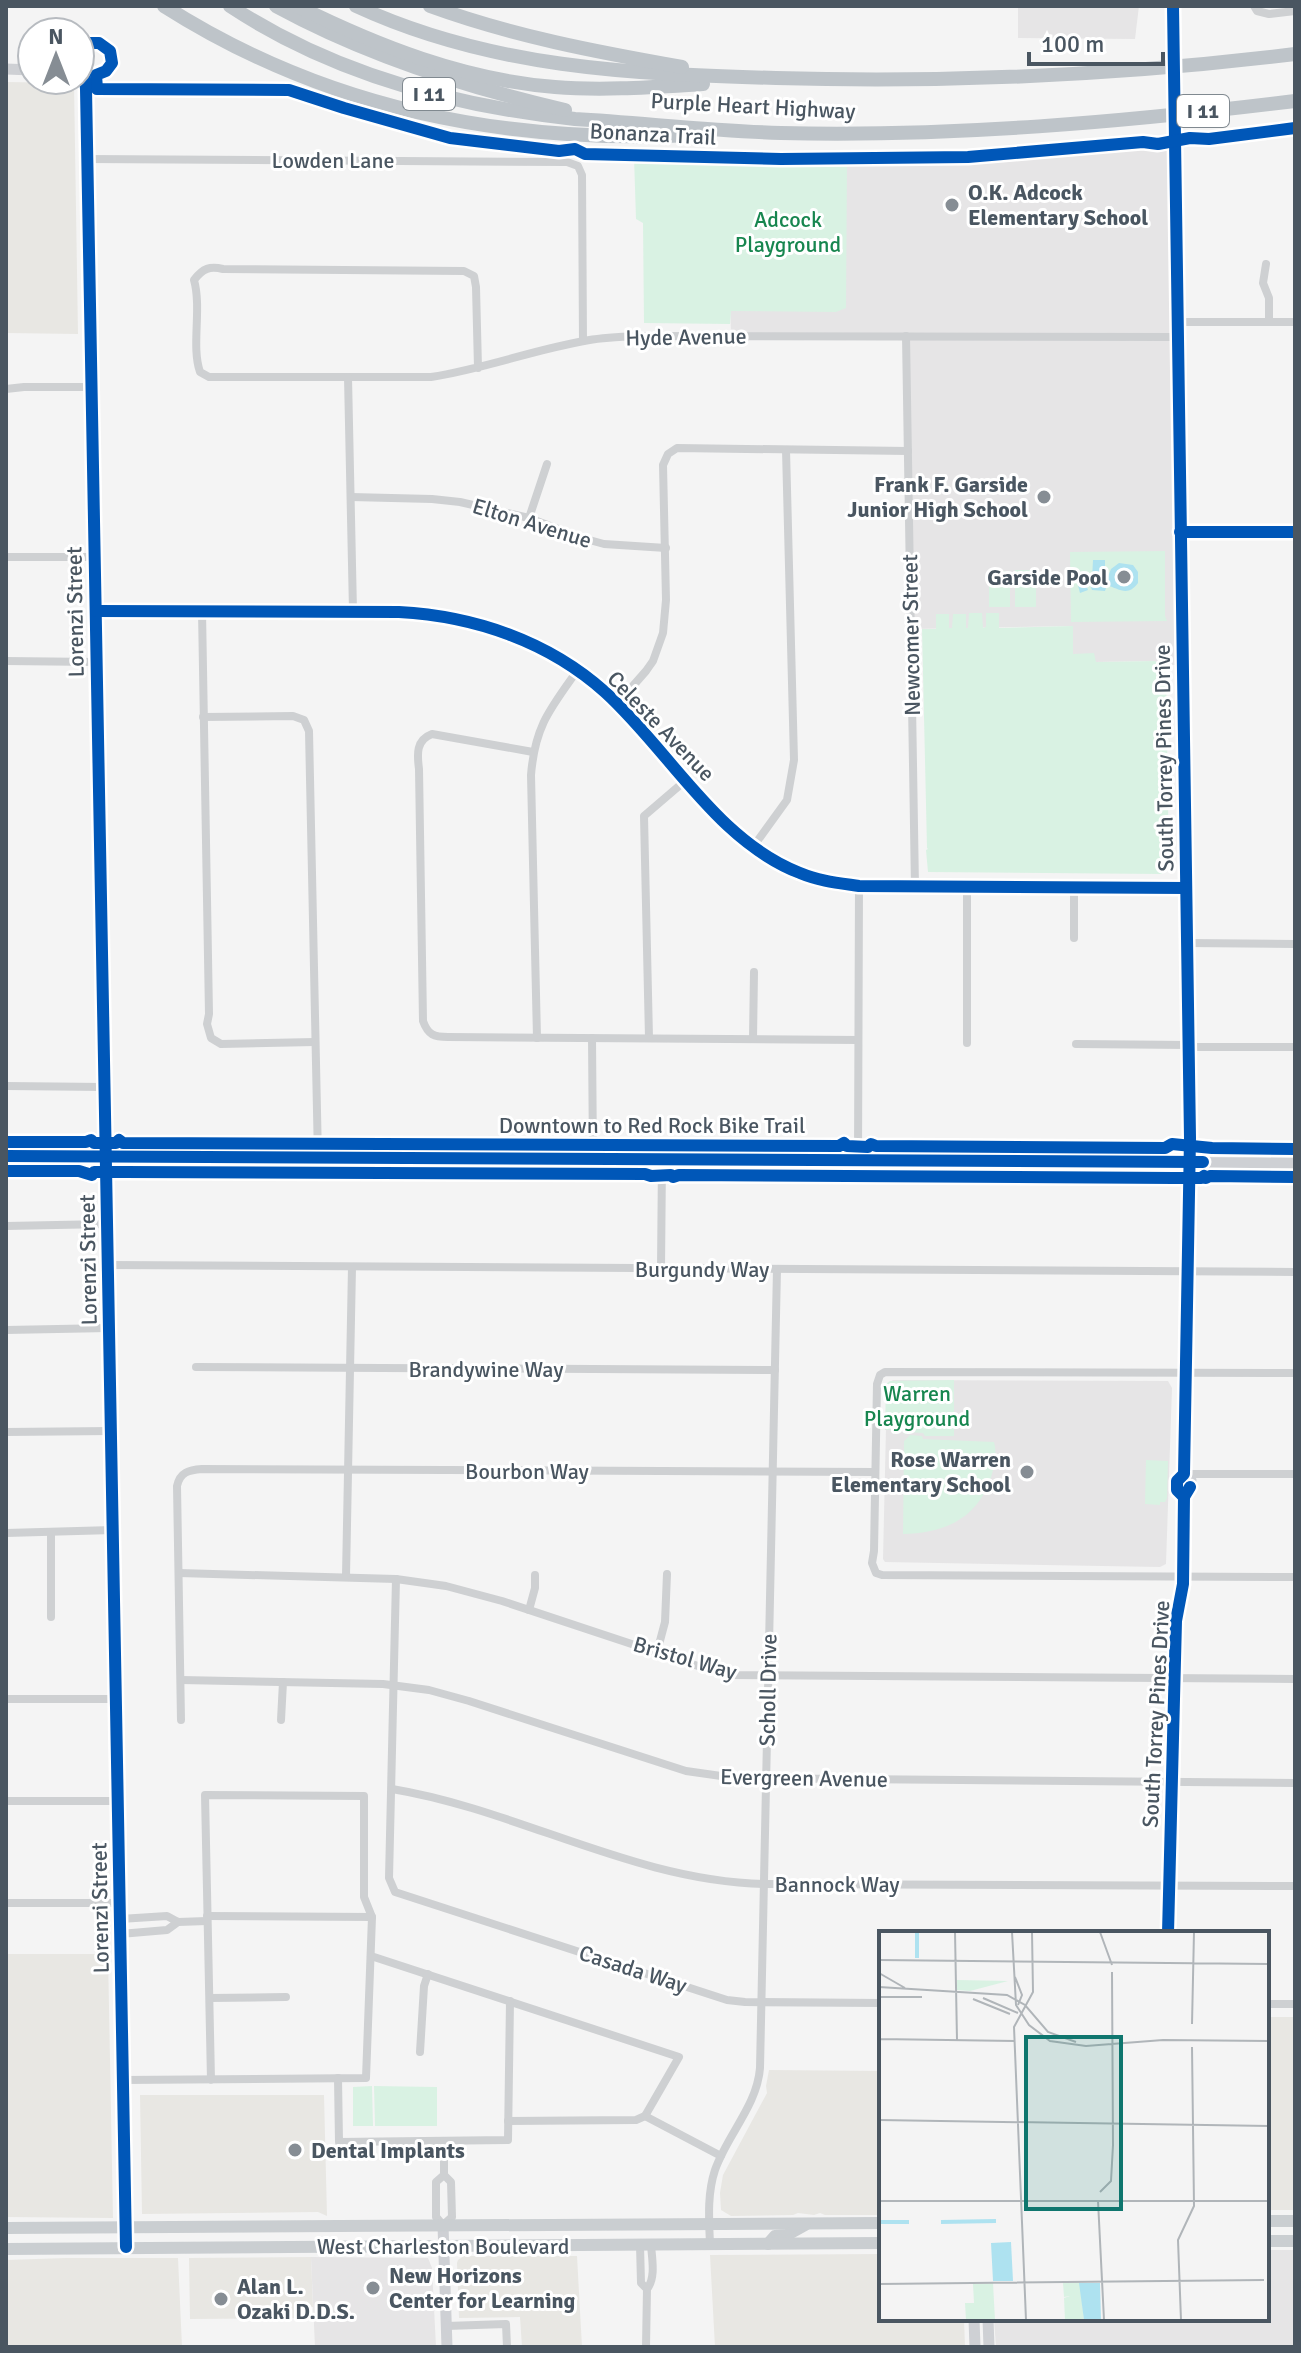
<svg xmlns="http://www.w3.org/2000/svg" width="1301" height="2353" font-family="Signika,sans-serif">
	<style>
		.commercial { fill: #e8e7e3 }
		.education { fill: #e6e5e6 }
		.green { fill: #d9f2e3 }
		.water { fill: #aee2f0 }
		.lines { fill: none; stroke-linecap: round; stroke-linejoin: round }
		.street { stroke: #ced0d2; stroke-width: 8 }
		.secondary { stroke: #ced0d4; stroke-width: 11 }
		.primary { stroke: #caced1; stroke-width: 12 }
		.highway { stroke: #bec4c9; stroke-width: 14 }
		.cycleway-casing { stroke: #fff; stroke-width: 17 }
		.cycleway { stroke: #0057b8; stroke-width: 12 }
		.poi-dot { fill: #868d94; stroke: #fff; stroke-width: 3 }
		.labels { text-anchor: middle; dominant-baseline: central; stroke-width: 6; stroke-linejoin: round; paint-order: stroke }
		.shield { fill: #fff; stroke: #808990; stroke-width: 2 }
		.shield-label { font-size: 20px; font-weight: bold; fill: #4a5661 }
		.street-label { font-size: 22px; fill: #4a5661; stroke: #fff }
		.poi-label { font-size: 22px; font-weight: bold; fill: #4a5661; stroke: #fff; text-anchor: start }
		.park-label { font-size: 22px; fill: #17864f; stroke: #fff }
		.inset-river { fill: none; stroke: #aee2f0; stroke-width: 4 }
		.inset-road { fill: none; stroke: #b0b5b9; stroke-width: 2 }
		.view { fill: #0f766e; fill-opacity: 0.15; stroke: #0f766e; stroke-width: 4 }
		.inset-edge { fill: none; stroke: #4a5661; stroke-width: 4 }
	</style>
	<rect width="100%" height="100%" fill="#f4f4f4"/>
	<g class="commercial">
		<polygon points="6,82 74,83 78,334 6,333"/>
		<polygon points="6,1954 108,1954 113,2218 6,2217"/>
		<polygon points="1267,2017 1295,2017 1295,2209 1293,2210 1267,2210"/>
		<polygon points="769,2070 881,2071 881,2215 825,2215 820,2213 814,2215 798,2213 793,2215 731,2216 721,2210 720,2193 723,2175 767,2093 766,2086"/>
		<polygon points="140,2095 324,2095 327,2216 318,2212 142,2214"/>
		<polygon points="881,2254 881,2319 964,2319 965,2347 715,2347 710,2255"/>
		<polygon points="464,2256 577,2256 582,2347 522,2347 520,2317 459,2318 457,2263 458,2260"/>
		<polygon points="311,2257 313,2307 301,2308 296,2318 190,2319 189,2258"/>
		<polygon points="66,2258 178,2258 182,2347 6,2347 6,2260"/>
	</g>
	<g class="education">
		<polygon points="1018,6 1139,6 1135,39 1018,38"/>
		<polygon points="1174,144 1183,665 1159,665 1154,661 1096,662 1073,654 1072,626 911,629 906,337 731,336 727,161 847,162 1022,153 1034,155 1143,147 1160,151"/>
		<polygon points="893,1380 1168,1381 1172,1388 1166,1564 1160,1567 885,1562 883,1559 887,1384"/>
		<polygon points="1267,2250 1295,2250 1295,2347 996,2347 994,2319 1267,2319"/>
		<polygon points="311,2257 428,2258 432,2268 436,2347 315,2347"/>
	</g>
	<g class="green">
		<polygon points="634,157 727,161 847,162 846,308 836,312 731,311 730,324 644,323 643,223 636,219"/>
		<polygon points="1165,551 1165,616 1167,621 1071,622 1070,552"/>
		<rect x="1015" y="570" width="21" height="37"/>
		<rect x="989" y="571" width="21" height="36"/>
		<polygon points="969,613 982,613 983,628 986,627 986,613 999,613 999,628 1073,626 1073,654 1094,653 1096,662 1155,661 1158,665 1166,665 1169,870 1161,874 928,872 926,850 928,849 927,848 922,629 936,629 936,614 949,614 949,628 952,628 953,614 966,614 966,628 968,628"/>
		<polygon points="954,1380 954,1436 925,1436 923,1433 907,1432 905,1435 904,1430 885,1430 886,1384 890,1381"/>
		<path d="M910,1435l12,1 1,3 71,3c3,11 1,21 -2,32 -13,44 -46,59 -89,60l1,-93z"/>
		<polygon points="1146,1460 1168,1461 1167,1498 1165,1502 1160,1502 1160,1505 1145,1504"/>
		<polygon points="372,2086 373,2126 353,2126 353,2087"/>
		<polygon points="374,2086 437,2087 437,2126 375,2126"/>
	</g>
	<path class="water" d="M1093,560h12v18l2,1 4,-10 8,-6 14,2 5,7v11c-10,14 -19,6 -31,2l-2,6 -13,-1 -2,-5 -3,2 1,3 -8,3 -4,-15 1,-2 15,3z"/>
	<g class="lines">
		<g class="street">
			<polyline points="1254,6 1257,11 1269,14 1295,11"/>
			<polyline points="87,159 567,162 578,166 582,175 583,341"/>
			<polyline points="1266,264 1263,283 1269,298 1269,322"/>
			<polyline points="1177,322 1295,322"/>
			<polyline points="906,336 915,887"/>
			<path d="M478,368l-2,-81 -2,-11 -10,-5 -241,-2c-13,-3 -20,-1 -29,11 8,29 -3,66 6,92l9,5h222c52,-8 102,-27 153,-36 19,-4 38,-4 57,-5l536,1"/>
			<polyline points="348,377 353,611"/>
			<polyline points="6,389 24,387 90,387"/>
			<polyline points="351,497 432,499 460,502 529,518 582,538 604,544 666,548"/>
			<polyline points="529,518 547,464"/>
			<polyline points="6,557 94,557"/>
			<polyline points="202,611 209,1014 207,1024 211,1038 221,1044 315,1042"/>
			<polyline points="6,661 96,662"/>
			<polyline points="617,704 646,671 653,661 663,633 666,600 663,465 668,454 677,448 908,451"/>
			<polyline points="203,717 293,716 304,720 309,731 318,1158"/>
			<path d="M533,752l-101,-18c-16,6 -15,20 -13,35l4,252c5,14 11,16 25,16l410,3"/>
			<polyline points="753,847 787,800 794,760 786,450"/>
			<polyline points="1074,887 1074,938"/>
			<polyline points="1187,943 1295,944"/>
			<path d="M537,1038l-6,-263c4,-49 19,-66 46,-104"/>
			<polyline points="592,1038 593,1159"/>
			<polyline points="649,1038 644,816 686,780"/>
			<polyline points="753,1039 754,972"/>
			<polyline points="967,1043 967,887"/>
			<polyline points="1076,1044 1188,1045"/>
			<polyline points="1189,1047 1295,1047"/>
			<polyline points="6,1086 104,1087"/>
			<polyline points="858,1161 859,886"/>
			<polyline points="6,1226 107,1224"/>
			<polyline points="109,1265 1295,1272"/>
			<polyline points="661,1268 662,1160"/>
			<polyline points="6,1330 109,1328"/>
			<polyline points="196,1367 775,1370"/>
			<polyline points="1295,1373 885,1372 880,1375 877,1384 874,1551 872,1563 876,1573 882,1575 1295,1577"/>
			<polyline points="6,1432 111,1431"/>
			<polyline points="1184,1474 1295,1474"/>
			<polyline points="51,1532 51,1617"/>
			<polyline points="6,1533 113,1530"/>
			<polyline points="179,1573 396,1579 446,1586 502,1601 707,1669 732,1675 1295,1679"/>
			<polyline points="346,1576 352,1267"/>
			<polyline points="396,1579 389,1878 395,1892 727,2000 745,2002 881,2003"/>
			<polyline points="529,1610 535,1588 535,1575"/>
			<polyline points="657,1652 665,1622 667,1574"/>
			<polyline points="181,1680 383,1684 429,1690 469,1701 686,1771 735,1778 1295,1783"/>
			<polyline points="6,1699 116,1699"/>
			<path d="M181,1720l-4,-234c3,-14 12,-16 25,-17l673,3"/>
			<polyline points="281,1720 283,1682"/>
			<path d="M392,1789c127,21 242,92 372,95l531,2"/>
			<polyline points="6,1801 118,1801"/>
			<polyline points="6,1903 120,1903"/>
			<polyline points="207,1916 372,1917"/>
			<polyline points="120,1919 167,1916 178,1922 207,1921"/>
			<polyline points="120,1934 167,1930 178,1922"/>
			<polyline points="371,1956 679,2057 645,2116 636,2120 508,2121"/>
			<polyline points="210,1998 286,1997"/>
			<polyline points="1267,2004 1295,2004"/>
			<polyline points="420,2052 424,1986 428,1974"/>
			<polyline points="338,2078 339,2142 508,2140 510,2001"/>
			<polyline points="123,2080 366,2078 372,1917 364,1897 364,1796 205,1795 211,2080"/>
			<polyline points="645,2116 721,2156"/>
			<polyline points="444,2141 444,2175 451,2182 452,2217 443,2225 436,2217 436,2182 444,2175"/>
			<path d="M710,2244c-1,-24 -3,-50 5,-74 12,-35 42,-64 45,-102l17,-799"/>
			<polyline points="640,2245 641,2283 647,2289"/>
			<polyline points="446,2326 506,2324 507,2347"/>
			<path d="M646,2347l1,-58c9,-11 5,-30 4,-44"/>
		</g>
		<g class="secondary">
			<polyline points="1173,6 1190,1138 1184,1474 1177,1481 1177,1490 1184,1497"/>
			<polyline points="6,69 32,70"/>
			<polyline points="80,73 85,79 86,89 126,2247"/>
			<polyline points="1180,532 1295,532"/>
			<path d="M96,611l303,1c75,4 149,29 206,80 64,58 112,149 195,181 19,8 39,10 59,13l327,2"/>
			<polyline points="6,1156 1295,1163"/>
			<polyline points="1168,1933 1176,1621 1183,1584 1184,1497 1190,1490 1191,1480 1184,1474"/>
			<polyline points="443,2225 447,2347"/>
			<polyline points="974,2319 975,2347"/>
			<polyline points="988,2319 989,2347"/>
		</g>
		<g class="primary">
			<polyline points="1267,2221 1295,2221"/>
			<polyline points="6,2228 881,2223"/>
			<polyline points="1267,2241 1295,2241"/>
			<polyline points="768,2244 775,2236 787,2235 805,2225"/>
			<polyline points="6,2249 881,2243"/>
		</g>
		<g class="highway">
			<path d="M164,6c162,103 340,138 530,129"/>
			<path d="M230,6c103,68 223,100 345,113 69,4 137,12 206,14 172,4 344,-11 514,-32"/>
			<path d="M276,6c90,49 189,81 289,104"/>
			<path d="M297,6c81,40 167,74 258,81 48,4 99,0 148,-3"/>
			<path d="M356,6c134,62 274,68 420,72 173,5 347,-3 519,-24"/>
			<path d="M430,6c82,30 167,46 252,61"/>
		</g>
		<g class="cycleway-casing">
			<g id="cycleway">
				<polyline points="1173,6 1190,1138 1184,1474 1177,1481 1177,1490 1184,1497"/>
				<polyline points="80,43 99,43 110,51 112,63 106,71 96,75 97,89 289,90 344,108 450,138 559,151 575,149 585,154 781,159 968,157 1143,142 1158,144 1190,138 1209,139 1295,128"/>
				<polyline points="80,73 85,79 86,89 126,2247"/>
				<polyline points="1180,532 1295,532"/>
				<path d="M96,611l303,1c75,4 149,29 206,80 64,58 112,149 195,181 19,8 39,10 59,13l327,2"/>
				<polyline points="6,1142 86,1142 91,1140 94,1143 116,1143 119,1140 123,1143 839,1146 844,1143 847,1146 868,1147 871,1144 876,1146 1165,1148 1172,1144 1212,1148 1295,1149"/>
				<polyline points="6,1156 1203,1162"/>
				<polyline points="6,1171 79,1171 92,1175 94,1172 124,1172 645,1174 651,1176 671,1175 673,1177 679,1175 1174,1178 1201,1178 1204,1176 1206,1178 1210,1176 1295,1177"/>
				<polyline points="1168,1933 1176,1621 1183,1584 1184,1497 1190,1487"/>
			</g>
		</g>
		<use href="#cycleway" class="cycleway"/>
	</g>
	<g class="poi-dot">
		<circle cx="952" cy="205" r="8"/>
		<circle cx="1044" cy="497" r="8"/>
		<circle cx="1124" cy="577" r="8"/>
		<circle cx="1027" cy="1472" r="8"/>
		<circle cx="295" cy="2150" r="8"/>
		<circle cx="373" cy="2288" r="8"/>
		<circle cx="221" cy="2299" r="8"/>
	</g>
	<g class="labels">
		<g class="shield">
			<rect x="403" y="78" width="52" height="32" rx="6"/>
			<rect x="1177" y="95" width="52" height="32" rx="6"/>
		</g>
		<g class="shield-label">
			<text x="429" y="94">I 11</text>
			<text x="1203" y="111">I 11</text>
		</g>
		<g class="street-label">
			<text transform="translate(753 106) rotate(3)">Purple Heart Highway</text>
			<text transform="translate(653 134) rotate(3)">Bonanza Trail</text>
			<text x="333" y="160">Lowden Lane</text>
			<text transform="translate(686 337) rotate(-1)">Hyde Avenue</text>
			<text transform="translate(532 523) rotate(17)">Elton Avenue</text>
			<text transform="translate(75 612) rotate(-91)">Lorenzi Street</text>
			<text transform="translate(911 635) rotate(-91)">Newcomer Street</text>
			<text transform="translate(661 726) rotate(46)">Celeste Avenue</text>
			<text transform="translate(1164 758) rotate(-91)">South Torrey Pines Drive</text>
			<text x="652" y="1125">Downtown to Red Rock Bike Trail</text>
			<text transform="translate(88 1260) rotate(-91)">Lorenzi Street</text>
			<text x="702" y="1269">Burgundy Way</text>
			<text x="486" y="1369">Brandywine Way</text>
			<text x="527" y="1471">Bourbon Way</text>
			<text transform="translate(685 1658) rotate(16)">Bristol Way</text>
			<text transform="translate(768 1690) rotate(-89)">Scholl Drive</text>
			<text transform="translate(1156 1714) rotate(-87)">South Torrey Pines Drive</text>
			<text transform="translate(804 1778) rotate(1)">Evergreen Avenue</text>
			<text x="837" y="1884">Bannock Way</text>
			<text transform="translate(100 1908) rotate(-91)">Lorenzi Street</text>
			<text transform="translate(633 1969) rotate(18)">Casada Way</text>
			<text x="443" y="2246">West Charleston Boulevard</text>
		</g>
		<g class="poi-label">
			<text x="968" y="192">O.K. Adcock<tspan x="968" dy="25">Elementary School</tspan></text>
			<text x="1028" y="484" text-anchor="end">Frank F. Garside<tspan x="1028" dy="25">Junior High School</tspan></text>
			<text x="1108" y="577" text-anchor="end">Garside Pool</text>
			<text x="1011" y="1459" text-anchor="end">Rose Warren<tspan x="1011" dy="25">Elementary School</tspan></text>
			<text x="311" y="2150">Dental Implants</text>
			<text x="389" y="2275">New Horizons<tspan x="389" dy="25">Center for Learning</tspan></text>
			<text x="237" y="2286">Alan L.<tspan x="237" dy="25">Ozaki D.D.S.</tspan></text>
		</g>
		<g class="park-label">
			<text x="788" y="219">Adcock<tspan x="788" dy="25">Playground</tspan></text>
			<text x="917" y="1393">Warren<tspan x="917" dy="25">Playground</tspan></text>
		</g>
	</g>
	<g transform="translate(879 1931)">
		<rect width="390" height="390" fill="#f4f4f4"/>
		<path d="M78,49l51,1 -38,10 -13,-1zM201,351l4,38h-19l-1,-22 6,-2 -6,1 -1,-14zM114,352l2,37h-29l-1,-17h9l-1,-19z" fill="#d9f2e3"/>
		<path d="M132,311l2,39h-20l-2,-38zM200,352h21l1,37h-17z" fill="#aee2f0"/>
		<path class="inset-river" d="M38,1v26M0,291h30M62,291l55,-1"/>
		<path class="inset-road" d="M76,1l2,108M133,1l4,73 13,20 21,16 36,5 77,-6 106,1M221,1l12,33M0,29l390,4M233,41l1,174M0,42l26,15M136,46l7,18 -4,10M0,56l128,8 18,10 23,27 28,10M0,66h43M104,67l35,15M94,68l37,15M0,70v68M313,93l2,-92M0,108l136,2M0,189l390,6M221,261l11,-11 2,-36M0,270h390M219,270l6,119M0,353l385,-4M147,389l-12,-293 19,-35 -1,-60M302,389l-3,-80 16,-34 -2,-159"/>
		<path class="view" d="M147,106h95v172h-95z"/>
		<rect width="390" height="390" class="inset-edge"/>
	</g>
	<rect width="1301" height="2353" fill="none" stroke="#4a5661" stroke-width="16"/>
	<g transform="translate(56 56)"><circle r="38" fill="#ffffff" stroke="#b7bbc0" stroke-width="2"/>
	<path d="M0-6L14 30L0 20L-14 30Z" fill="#868d94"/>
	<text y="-12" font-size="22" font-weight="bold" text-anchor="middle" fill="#4a5661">N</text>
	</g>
	<path d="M1029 52v12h134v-12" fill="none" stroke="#4a5661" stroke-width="4"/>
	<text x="1041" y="52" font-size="24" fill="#4a5661" stroke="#ffffff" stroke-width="6" paint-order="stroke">100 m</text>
</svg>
